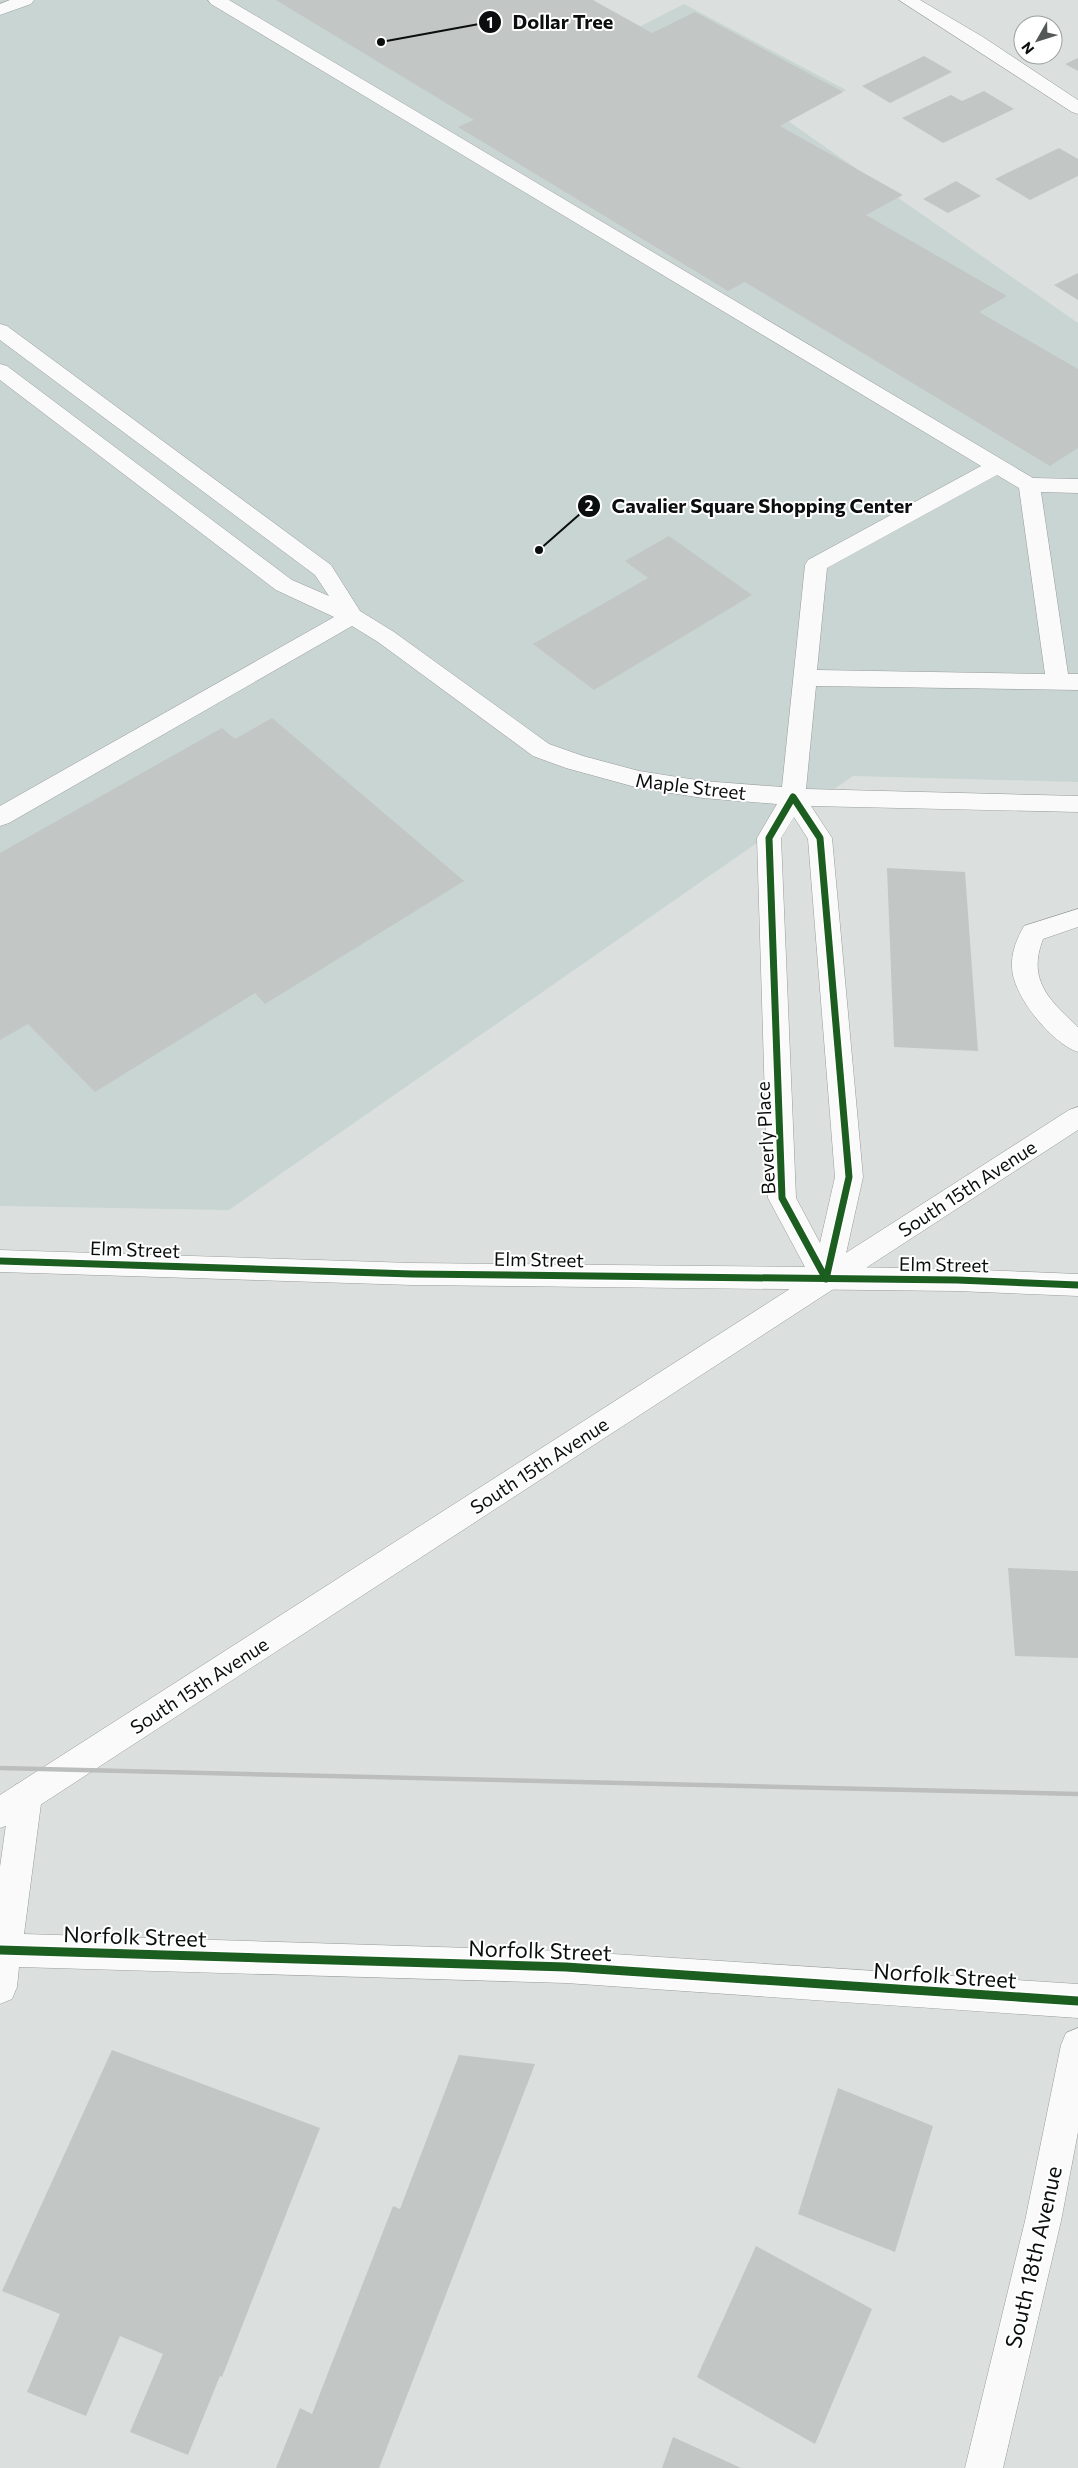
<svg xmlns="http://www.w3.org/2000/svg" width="1078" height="2468" font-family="Commissioner,sans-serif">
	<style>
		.built { fill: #c9d5d2 }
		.building { fill: #c2c6c4 }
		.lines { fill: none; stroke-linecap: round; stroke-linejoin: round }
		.minor-casing { stroke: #989b9b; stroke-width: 1 }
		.major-casing { stroke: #989b9b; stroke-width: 1 }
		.minor { fill: #fafafa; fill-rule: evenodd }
		.major { fill: #fafafa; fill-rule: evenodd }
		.rail { stroke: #bcbdbd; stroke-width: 4.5 }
		.cycleway-far1-casing { stroke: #fff; stroke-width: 10 }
		.cycleway-casing { stroke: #fff; stroke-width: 12 }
		.cycleway-far1 { stroke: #1b5e20; stroke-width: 7 }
		.cycleway { stroke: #1b5e20; stroke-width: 9 }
		.labels { text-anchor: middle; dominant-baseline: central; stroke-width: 4; stroke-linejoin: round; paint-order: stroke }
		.street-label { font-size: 19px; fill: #0b0e0e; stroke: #fff }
		.near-street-label { font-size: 22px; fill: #0b0e0e; stroke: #fff }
		.leader { fill: none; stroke: #0b0e0e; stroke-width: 2 }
		.callout-dot { fill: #0b0e0e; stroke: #fff; stroke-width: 2 }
		.mark-label { font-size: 15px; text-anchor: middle; font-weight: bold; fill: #fff }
		.callout-label { font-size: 20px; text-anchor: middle; font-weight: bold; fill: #0b0e0e; stroke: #fff; stroke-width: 4; stroke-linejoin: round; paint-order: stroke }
	</style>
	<rect width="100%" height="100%" fill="#dbe0df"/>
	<polygon class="built" points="0,0 590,0 639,27 684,4 846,90 788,121 1078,323 1078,782 853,776 229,1210 0,1206"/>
	<g class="building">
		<polygon points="276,0 593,0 652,33 695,12 843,92 780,126 903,195 866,215 1007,296 979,312 1078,369 1078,448 1050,466 745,282 728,291 458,127 474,120"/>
		<polygon points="924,56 952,72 890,103 862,86"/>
		<polygon points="1078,58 1078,71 1065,64"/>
		<polygon points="984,91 1014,109 943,143 902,118 951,95 962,101"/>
		<polygon points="1059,148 1078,159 1078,176 1030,200 995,179"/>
		<polygon points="956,181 981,196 948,213 923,199"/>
		<polygon points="1078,273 1078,300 1054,285"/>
		<polygon points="669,536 752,595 594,690 533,644 648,578 625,561"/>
		<polygon points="272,718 464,881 265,1004 255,993 95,1092 28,1024 0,1040 0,853 222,728 235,739"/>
		<polygon points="887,868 965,872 978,1051 894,1047"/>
		<polygon points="1008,1568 1078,1571 1078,1658 1015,1656"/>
		<polygon points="112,2050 320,2128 222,2377 220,2376 188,2455 130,2432 163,2354 120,2336 86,2416 27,2392 60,2314 2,2291"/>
		<polygon points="459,2055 535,2064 379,2468 276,2468 300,2408 312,2414 393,2206 400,2209"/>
		<polygon points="838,2088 933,2126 895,2252 798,2214"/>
		<polygon points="756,2246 872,2309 815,2444 697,2377"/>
		<polygon points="673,2437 741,2468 662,2468"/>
	</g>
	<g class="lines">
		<g class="minor-casing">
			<g id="minor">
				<polygon points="10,0 34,0 31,4 0,15 0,4"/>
				<path d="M208,0h21l804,478 45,1v14l-37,-1 27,182h10v16l-262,-4 -10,103 272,7v16l-267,-6 21,32 31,339 -20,90 114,2 121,5v22l-121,-5 -545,-6 -412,-13v-22l412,13 393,4 -37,-69 -11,-360 20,-34 -74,-6 -64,-10 -73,-20 -33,-12 -155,-114 -26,-16 -343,197 -9,3v-20l334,-189 -58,-27 -276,-210v-16l7,2 285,214 37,16 -14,-21 -315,-235v-16l7,2 324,239 29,46 34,21 155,112 34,12 56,15 64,10 79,6 23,-222 3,-5 173,-94 -770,-462zM997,475l22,13 26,186 -228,-4 10,-102zM794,817l14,22 27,338 -15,66 -24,-45 -15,-360z"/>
				<polygon points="899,0 920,0 983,37 1078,100 1078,114 1072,112"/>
				<path d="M1078,909v18l-35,12c-16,41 6,61 35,88v25c-26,-8 -66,-57 -66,-85 -1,-14 5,-29 12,-41z"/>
				<polygon points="26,1781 37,1785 42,1796 24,1934 566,1951 1078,1984 1078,2018 566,1983 19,1967 17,1987 12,1999 0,2004 0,1867 10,1796 15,1785"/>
				<polygon points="1078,2028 1078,2132 1061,2221 1003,2468 965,2468 1025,2221 1061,2045 1066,2033"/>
			</g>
		</g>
		<g class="major-casing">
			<polygon id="major" points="1078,1107 1078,1130 11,1824 0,1828 0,1795 1069,1110"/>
		</g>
		<use href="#minor" class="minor"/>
		<use href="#major" class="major"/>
		<polyline class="rail" points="0,1768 1078,1794"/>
		<g class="cycleway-far1-casing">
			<g id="cycleway-far1">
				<polygon points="793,797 820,838 849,1177 826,1279 782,1198 769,838"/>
				<polyline points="0,1261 412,1274 957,1280 1078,1285"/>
			</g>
		</g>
		<g class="cycleway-casing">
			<polyline id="cycleway" points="0,1950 566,1967 1078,2001"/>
		</g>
		<use href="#cycleway-far1" class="cycleway-far1"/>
		<use href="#cycleway" class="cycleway"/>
	</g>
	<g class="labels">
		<g class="street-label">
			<text transform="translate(691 786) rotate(7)">Maple Street</text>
			<text transform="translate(765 1138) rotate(-93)">Beverly Place</text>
			<text transform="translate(967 1188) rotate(-33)">South 15th Avenue</text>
			<text transform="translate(135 1249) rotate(2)">Elm Street</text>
			<text transform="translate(539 1259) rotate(1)">Elm Street</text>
			<text transform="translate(944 1264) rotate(1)">Elm Street</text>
			<text transform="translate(539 1465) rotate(-33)">South 15th Avenue</text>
			<text transform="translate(199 1685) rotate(-33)">South 15th Avenue</text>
		</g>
		<g class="near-street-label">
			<text transform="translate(135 1936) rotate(2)">Norfolk Street</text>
			<text transform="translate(540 1950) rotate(2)">Norfolk Street</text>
			<text transform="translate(945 1975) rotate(4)">Norfolk Street</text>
			<text transform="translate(1033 2257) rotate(-77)">South 18th Avenue</text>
		</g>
	</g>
	<path class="leader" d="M381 42L490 22M539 550L589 506"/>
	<g class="callout-dot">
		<circle cx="381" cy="42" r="5"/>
		<circle cx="539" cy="550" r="5"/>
		<circle cx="490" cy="22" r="12"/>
		<circle cx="589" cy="506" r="12"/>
	</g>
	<g class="mark-label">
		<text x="490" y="28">1</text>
		<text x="589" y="511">2</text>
	</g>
	<g class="callout-label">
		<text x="563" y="29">Dollar Tree</text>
		<text x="762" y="513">Cavalier Square Shopping Center</text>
	</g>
	<g transform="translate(1038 40) rotate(231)"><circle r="24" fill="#ffffff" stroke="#9d9f9f"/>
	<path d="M0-4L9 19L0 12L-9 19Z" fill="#545857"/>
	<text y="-8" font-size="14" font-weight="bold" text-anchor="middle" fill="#0b0e0e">N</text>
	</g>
</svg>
